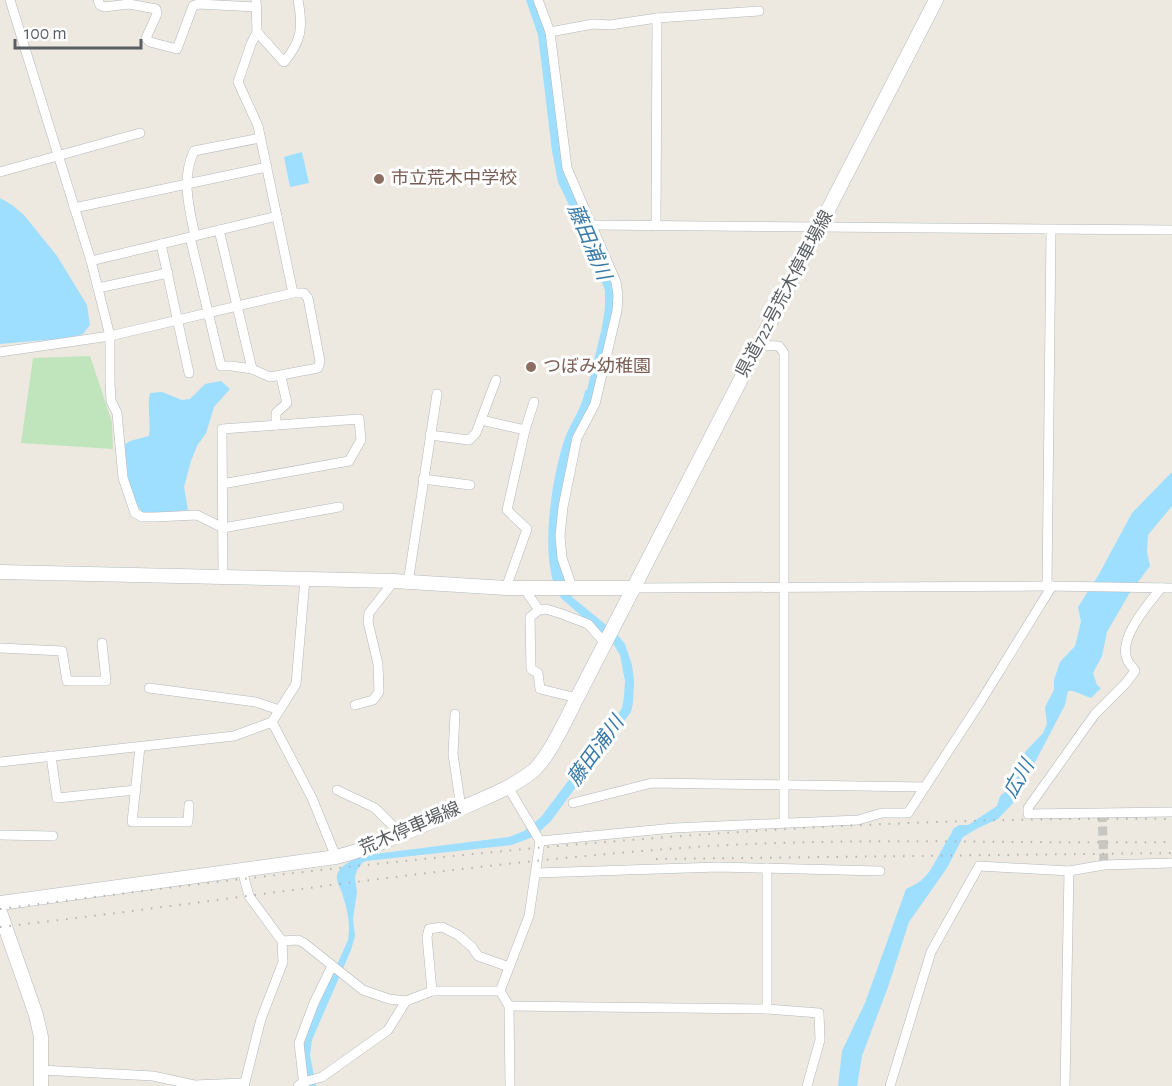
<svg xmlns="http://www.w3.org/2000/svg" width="1172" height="1086" font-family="'Alegreya Sans','Noto Sans JP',sans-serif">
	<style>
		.park { fill: #c0e5bc }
		.water { fill: #9edeff }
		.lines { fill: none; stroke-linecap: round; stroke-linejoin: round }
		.street-tunnel { stroke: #c8c6c0; stroke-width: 9; stroke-dasharray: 9 4.5; stroke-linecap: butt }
		.street-casing { stroke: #b3b7bb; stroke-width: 10 }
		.secondary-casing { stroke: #b4b9be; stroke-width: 15 }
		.street { stroke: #fff; stroke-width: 9 }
		.secondary { stroke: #fff; stroke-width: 14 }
		.rail { stroke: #b2b3b3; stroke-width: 2; stroke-dasharray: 1.5 8; stroke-linecap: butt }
		.education-dot { fill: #8d6e63; stroke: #fff; stroke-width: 2 }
		.labels { text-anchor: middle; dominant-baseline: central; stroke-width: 6; stroke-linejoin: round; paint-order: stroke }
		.education-label { font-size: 18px; fill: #785e54; stroke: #fff; text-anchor: start }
		.street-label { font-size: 18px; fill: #595e62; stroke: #fff }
		.water-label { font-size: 20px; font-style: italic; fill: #387aa9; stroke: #fff }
	</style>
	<rect width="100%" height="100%" fill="#ede9e0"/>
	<polygon class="park" points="90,356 112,422 113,449 21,443 33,358"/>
	<g class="water">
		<path d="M526,0h9l12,33 17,141 23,49 25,59 2,11v17l-23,94 -33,117 11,70 3,6 44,36 9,11 7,21 2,16 -1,22 -2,9 -12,16 -68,93 -16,15 -23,9 -146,16 -4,2 -5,7 -2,7 2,16 -4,25 2,18 -4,14 -39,90 -2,15 6,31h-7l-6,-38 5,-19 40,-89c3,-15 -1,-32 -6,-47 -1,-4 -4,-8 -5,-13 -2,-15 19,-21 30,-25l142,-18 15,-6 17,-14 73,-97 8,-12 2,-11 1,-16 -5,-26 -9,-15 -7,-4 -43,-38c-24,-33 -9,-123 4,-160 6,-16 17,-30 20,-47l2,-1 15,-63 3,-19v-18l-25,-62 -22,-46 -6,-31 -14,-116z"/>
		<polygon points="302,152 309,183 290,187 284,157"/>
		<polygon points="0,198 12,205 24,215 57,256 87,305 90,325 83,334 68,338 0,344"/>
		<path d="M221,381l9,8 -16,18 -8,26 -9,13 -6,15 -7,26 4,23 -45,5 -13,-24 -6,-46 6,-4 19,-5c2,-15 -2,-29 1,-43l12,-1 20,8 8,-1 15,-15z"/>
		<path d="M1172,472v34l-24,29 -1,17 3,14 -21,28 -22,38 -5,24 -9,17 4,12 4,3 -10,10 -18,-7h-5l-3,14 -33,63 -12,19 -6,15 -16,17 -20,9 -15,9 -16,31 -38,54 -21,65 -26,69 -5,30h-19l4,-35 23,-48 41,-114c24,-10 26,-23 38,-43 3,-7 7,-10 9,-17l6,-4h9l29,-19 3,-10 12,-9 8,-15 5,-20 18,-19 4,-9 -2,-17 9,-17v-10l6,-18 15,-16 6,-24 -3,-15 20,-31 34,-63z"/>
	</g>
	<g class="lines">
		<polyline class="street-tunnel" points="1102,813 1104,865"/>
		<g class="street-casing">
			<g id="street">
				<polyline points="10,0 91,261 110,336 110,382 111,401 117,413 123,478 135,513 142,517 155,517 197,515 223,528 339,507"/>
				<polyline points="98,0 100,5 104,7 129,4 156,9 157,14 146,38 150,42 177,49 193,6 198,4 257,7"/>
				<polyline points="538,0 550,32 567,168 616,282 618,295 617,311 595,404 577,438 563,507 560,536 562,558 572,587"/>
				<path d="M257,32l27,30c18,-21 19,-35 14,-62"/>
				<polyline points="550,32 593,24 610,25 657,18 759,11"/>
				<polyline points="0,172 140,133"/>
				<polyline points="74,208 267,167"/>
				<polyline points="592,225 1172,230"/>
				<polyline points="656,226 657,18"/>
				<polyline points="219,230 252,369"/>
				<path d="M195,236c-6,-29 -14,-57 -1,-85l66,-13"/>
				<polyline points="190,237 221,366 232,366 252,369 270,377 318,368 320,361 308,298 304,293 293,293"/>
				<polyline points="161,244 189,373"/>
				<polyline points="91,261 277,216"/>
				<polyline points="98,288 168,273"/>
				<polyline points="757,345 779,346 784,353 784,821"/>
				<polyline points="0,352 110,336 293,293 258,126 238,82 251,44 257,32 256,0"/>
				<polyline points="481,420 525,430"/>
				<polyline points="276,425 276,413 287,403 281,377"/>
				<polyline points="430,435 469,440 476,433 496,380"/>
				<polyline points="423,479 470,485"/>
				<path d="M222,484l127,-23 12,-21 -2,-21 -137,10c0,49 1,98 1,147"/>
				<polyline points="408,583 437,394"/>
				<polyline points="1047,586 1051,230"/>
				<polyline points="523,587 539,610"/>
				<polyline points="506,588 527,529 507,510 525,430 534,402"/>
				<polyline points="633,588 1047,586 1172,588"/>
				<path d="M1161,588c-12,15 -43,50 -34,71 1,4 6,8 8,12l-9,12 -31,31 -67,94v6l144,-2"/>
				<polyline points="0,648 62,651 67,681 106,681 102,643"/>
				<polyline points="149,688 256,702 279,710"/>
				<polyline points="577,698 540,689 538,673 531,669 530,617 539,610 546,609 562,614 588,624 604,642"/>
				<polyline points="355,705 373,700 379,692 378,664 368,622 369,613 394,581"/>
				<polyline points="455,714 453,754 461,808"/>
				<polyline points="272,722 312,798 336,857"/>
				<polyline points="140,747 132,822 188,822 189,805"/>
				<polyline points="51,756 57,798 136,790"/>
				<polyline points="0,762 234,736 272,722 296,684 305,579"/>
				<polyline points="337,790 375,808 401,834"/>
				<polyline points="573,803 652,783 925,787"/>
				<polyline points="0,835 53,836"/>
				<polyline points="540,841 674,828 858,820 882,813 908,813 981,701 1052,586"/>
				<polyline points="767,868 767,1009"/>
				<polyline points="242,870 249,896 282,941 283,962 261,1019 244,1086"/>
				<polyline points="537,873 718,867 880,871"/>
				<polyline points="282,941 298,940 304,943 363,990 389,999 406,1001 432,991 500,991"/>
				<polyline points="432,991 427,937 429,929 442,927 458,935 472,947 478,956 509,967"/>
				<polyline points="500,991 529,916 540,841 508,787"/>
				<polyline points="500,991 509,1006 510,1086"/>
				<polyline points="509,1006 767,1009 819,1013 820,1040 807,1086"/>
				<polyline points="41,1070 153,1076 194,1085 243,1083"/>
				<polyline points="298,1086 303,1082 322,1077 388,1030 406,1001"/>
				<polyline points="304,1086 299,1043 314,1003 332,966"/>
				<polyline points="890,1086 931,952 979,866 1069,871 1104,865 1172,863"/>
				<polyline points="1065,1086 1069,871"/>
			</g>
		</g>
		<g class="secondary-casing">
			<g id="secondary">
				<polyline points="0,572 394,581 506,588 633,588"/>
				<path d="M0,903l336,-46c43,-11 83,-30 124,-48 24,-11 52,-21 73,-38 17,-15 36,-58 47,-79l356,-692"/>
				<polyline points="0,912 36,1015 41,1037 41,1086"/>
			</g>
		</g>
		<use href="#street" class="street"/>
		<use href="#secondary" class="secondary"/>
		<g class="rail">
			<polyline points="656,859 1172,853"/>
			<path d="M0,909c388,-50 780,-94 1172,-90"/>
			<path d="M0,927c237,-27 473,-66 711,-81 153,-9 307,-2 461,-4"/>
		</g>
	</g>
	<g class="education-dot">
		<circle cx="379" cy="179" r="6"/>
		<circle cx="531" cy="367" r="6"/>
	</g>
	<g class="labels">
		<g class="education-label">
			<text x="391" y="179">市立荒木中学校</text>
			<text x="543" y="367">つぼみ幼稚園</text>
		</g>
		<g class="street-label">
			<text transform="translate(785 294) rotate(-62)">県道722号荒木停車場線</text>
			<text transform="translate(410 829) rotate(-23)">荒木停車場線</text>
		</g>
		<g class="water-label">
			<text transform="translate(589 242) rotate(67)">藤田浦川</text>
			<text transform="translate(596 751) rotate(-54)">藤田浦川</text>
			<text transform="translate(1019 779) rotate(-60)">広川</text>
		</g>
	</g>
	<path d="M15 39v9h126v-9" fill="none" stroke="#595e62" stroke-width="3"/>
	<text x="24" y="39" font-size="18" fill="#595e62" stroke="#ffffff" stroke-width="4.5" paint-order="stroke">100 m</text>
</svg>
